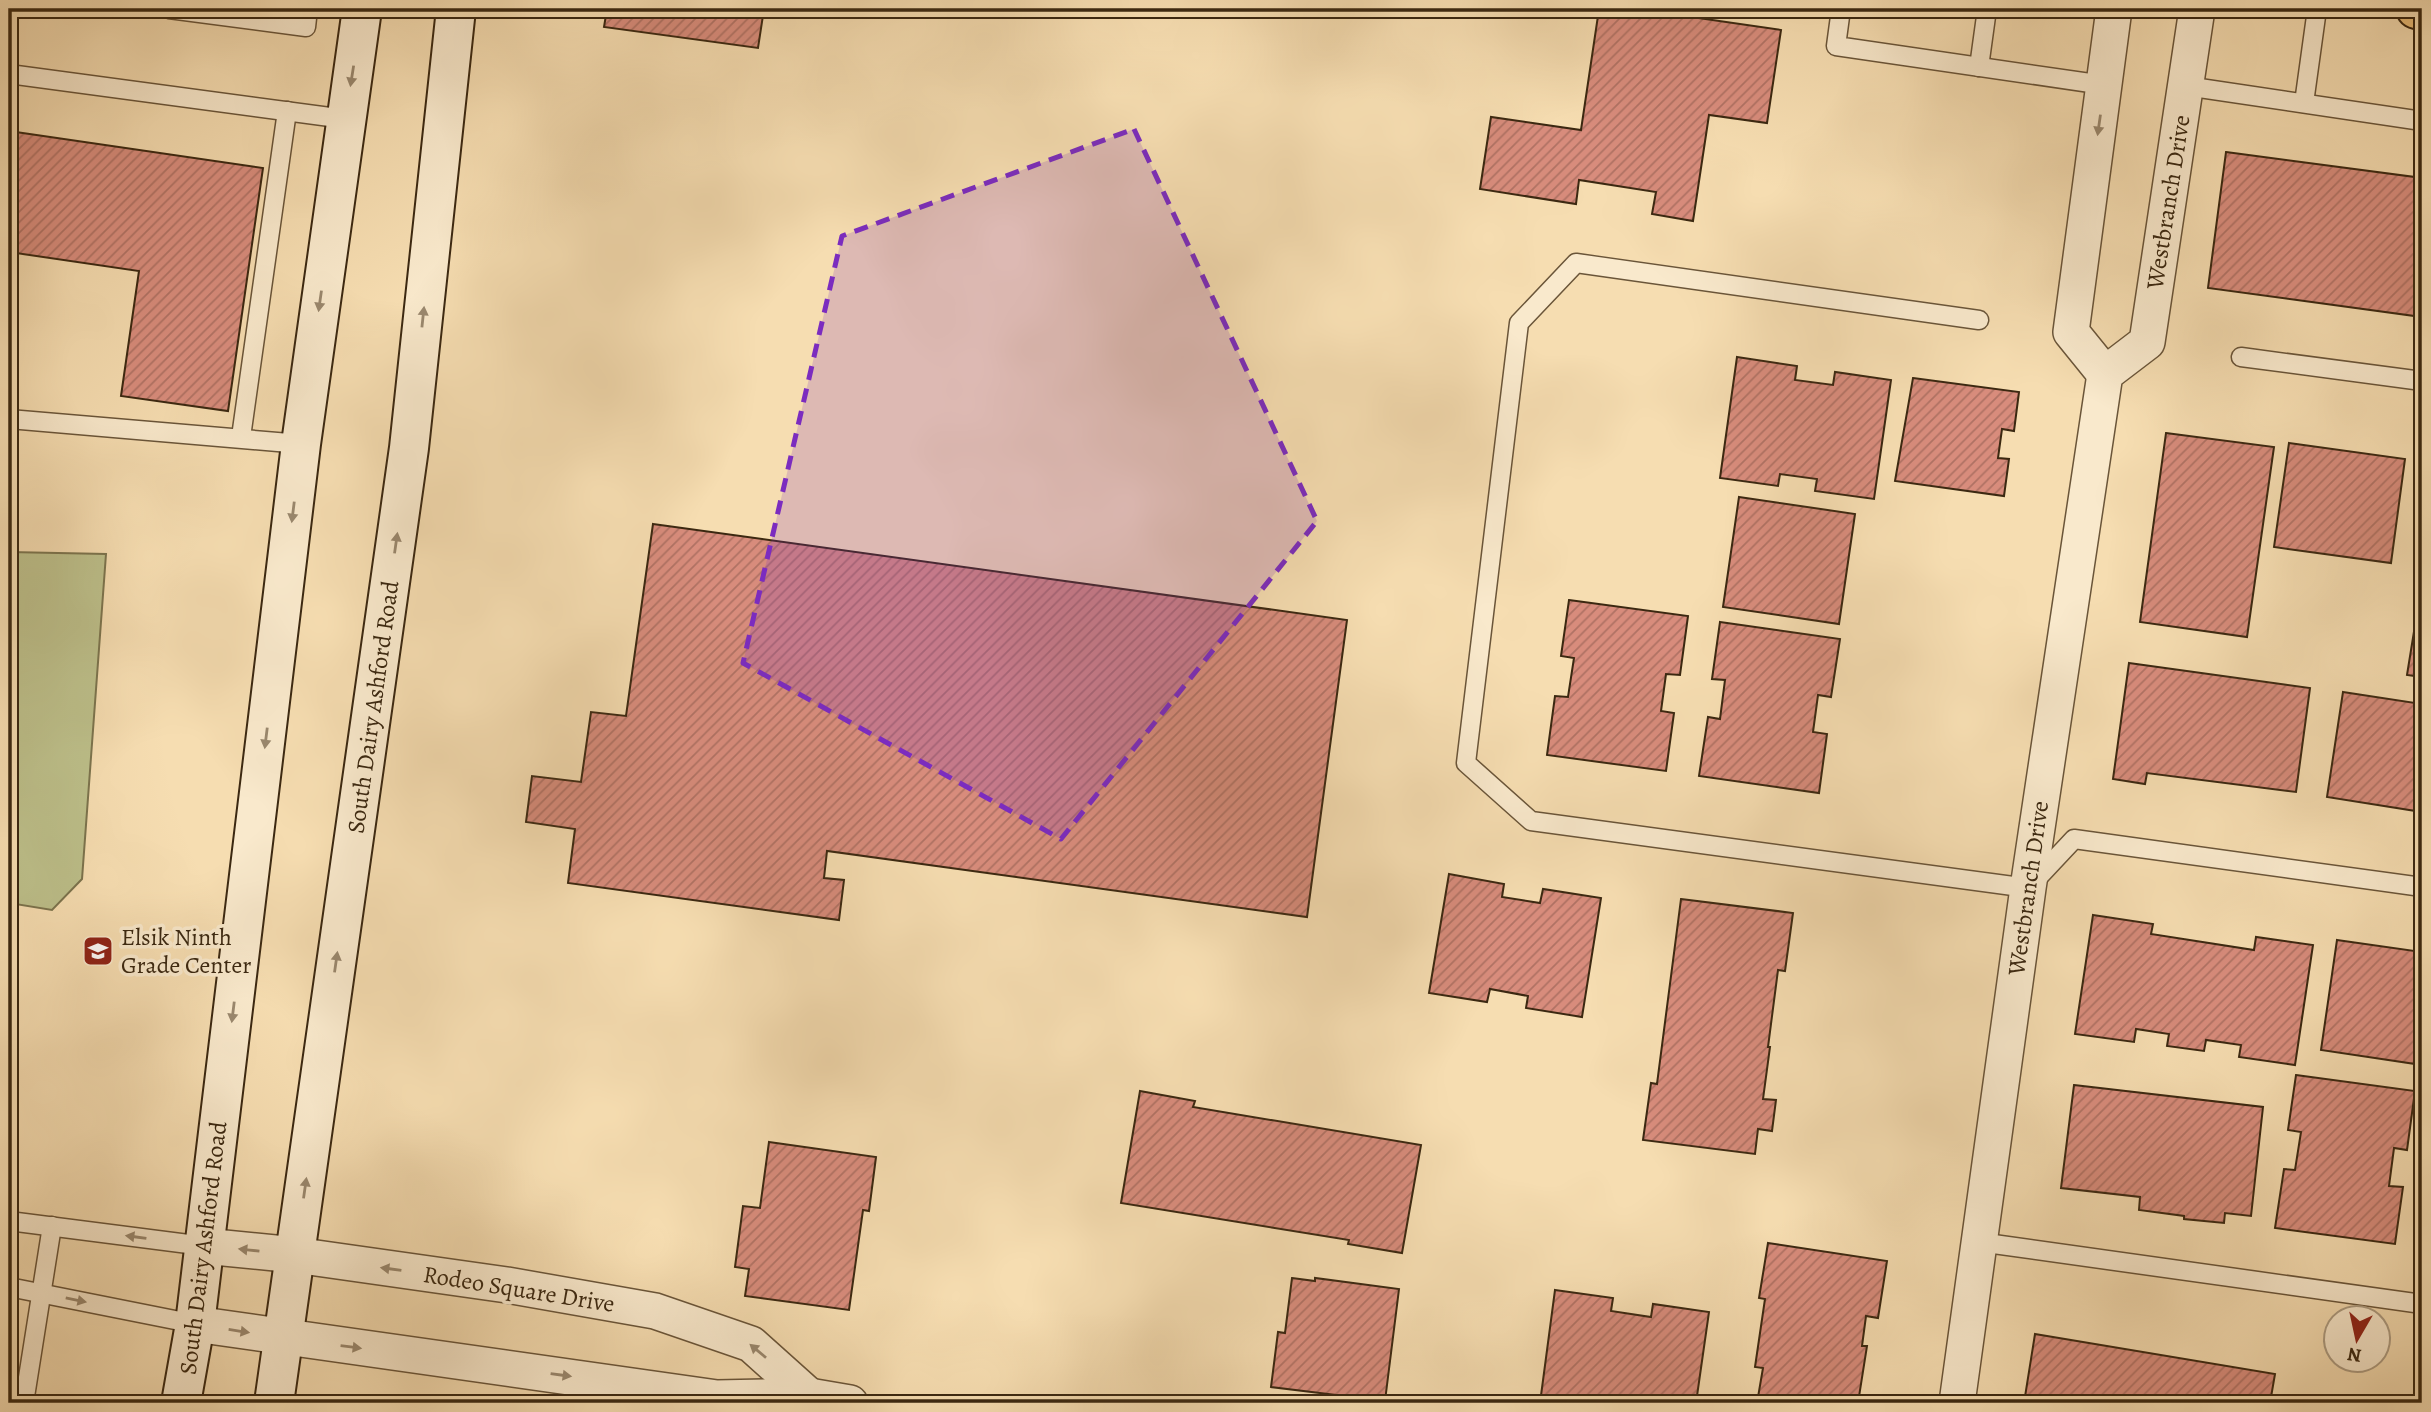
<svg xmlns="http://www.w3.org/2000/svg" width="2431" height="1412" font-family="Alegreya,serif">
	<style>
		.green { fill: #bdc08b; stroke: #7c744e; stroke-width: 2 }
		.building { fill: url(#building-hatch); stroke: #3b2811; stroke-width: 2 }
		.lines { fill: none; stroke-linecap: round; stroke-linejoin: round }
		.lane-casing { stroke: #6a5539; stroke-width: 21 }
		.street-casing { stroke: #6a5539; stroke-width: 38 }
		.secondary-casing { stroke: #3b2811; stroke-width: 42 }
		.primary-casing { stroke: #3b2811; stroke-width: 42 }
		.lane { stroke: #f9e9cc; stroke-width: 18 }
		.street { stroke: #f9e9cc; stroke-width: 35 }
		.secondary { stroke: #f9e9cc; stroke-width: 38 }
		.primary { stroke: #ebbe78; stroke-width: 38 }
		.oneway { fill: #9a886e }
		.marked { fill: #7b2cbf; fill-opacity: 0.2; stroke: #7b2cbf; stroke-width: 5; stroke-dasharray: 14 9; stroke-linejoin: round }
		.labels { text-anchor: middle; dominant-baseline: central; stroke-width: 7; stroke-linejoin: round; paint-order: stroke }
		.street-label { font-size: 24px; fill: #3b2811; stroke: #f9e9cc }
		.poi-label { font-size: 24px; fill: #3b2811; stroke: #f9e9cc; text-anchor: start }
	</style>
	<defs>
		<pattern id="building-hatch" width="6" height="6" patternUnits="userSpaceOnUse" patternTransform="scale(1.75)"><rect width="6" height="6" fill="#d88c7c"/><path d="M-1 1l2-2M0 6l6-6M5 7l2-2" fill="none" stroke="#b07264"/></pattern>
	</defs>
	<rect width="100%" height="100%" fill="#f6ddb1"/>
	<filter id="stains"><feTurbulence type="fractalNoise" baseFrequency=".00286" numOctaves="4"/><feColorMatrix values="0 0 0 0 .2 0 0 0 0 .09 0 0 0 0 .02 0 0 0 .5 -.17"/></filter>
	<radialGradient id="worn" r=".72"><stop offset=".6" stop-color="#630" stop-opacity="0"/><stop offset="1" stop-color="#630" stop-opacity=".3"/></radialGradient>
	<polygon class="green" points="9,552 106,554 82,879 52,910 9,903"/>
	<g class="building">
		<polygon points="607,9 764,9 758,48 604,27"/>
		<polygon points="1599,9 1636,9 1781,30 1767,123 1709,115 1693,221 1652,214 1656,192 1579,180 1576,204 1480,189 1491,117 1581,130"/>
		<polygon points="9,131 263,168 228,411 121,396 139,271 9,252"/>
		<polygon points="2226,152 2422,178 2422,317 2208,288"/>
		<polygon points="1737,357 1797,366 1795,380 1833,385 1835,372 1891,380 1874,499 1815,491 1817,479 1780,474 1778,486 1720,478"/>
		<polygon points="1913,378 2019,392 2014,431 2002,429 1998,458 2009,459 2004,496 1895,481"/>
		<polygon points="2166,433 2274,447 2247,637 2140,622"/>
		<polygon points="2289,443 2405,459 2391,563 2274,547"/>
		<polygon points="1739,497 1855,514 1839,624 1723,607"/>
		<polygon points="653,524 1347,620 1307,917 827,851 824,878 844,880 839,920 568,883 575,829 526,822 532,776 581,782 591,712 626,716"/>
		<polygon points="2422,582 2422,677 2407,675"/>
		<polygon points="1569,600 1688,616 1680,675 1666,674 1661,711 1674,713 1666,771 1547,755 1555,696 1568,697 1574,658 1561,656"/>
		<polygon points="1720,622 1840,639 1831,697 1818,695 1813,732 1827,734 1819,793 1699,776 1708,717 1720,719 1725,680 1712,679"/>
		<polygon points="2129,663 2310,688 2296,792 2147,773 2145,784 2113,779"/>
		<polygon points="2343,692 2422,704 2422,812 2327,797"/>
		<polygon points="1449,874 1504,884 1502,897 1540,903 1543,889 1601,898 1582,1017 1526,1008 1528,996 1490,989 1487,1002 1429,993"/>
		<polygon points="1681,899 1793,913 1785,971 1778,970 1768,1047 1770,1047 1763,1099 1776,1100 1772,1131 1758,1129 1755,1154 1643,1140 1651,1083 1657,1084"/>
		<polygon points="2093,915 2153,924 2151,934 2254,950 2256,937 2313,945 2295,1065 2239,1057 2241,1045 2206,1040 2204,1051 2167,1046 2169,1034 2136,1029 2134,1042 2075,1034"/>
		<polygon points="2337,940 2422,952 2422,1065 2321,1050"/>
		<polygon points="2296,1075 2415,1091 2407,1150 2394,1148 2389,1186 2403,1187 2395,1244 2275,1228 2284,1169 2295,1170 2301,1132 2288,1130"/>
		<polygon points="2074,1085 2263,1107 2251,1216 2225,1213 2224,1223 2184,1219 2184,1216 2139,1210 2140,1197 2061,1188"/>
		<polygon points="1140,1091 1195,1101 1193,1107 1421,1145 1402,1253 1348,1244 1349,1240 1121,1203"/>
		<polygon points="769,1142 876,1157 869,1211 863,1210 849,1310 745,1296 749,1269 735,1267 743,1206 760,1208"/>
		<polygon points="1768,1243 1887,1261 1878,1318 1866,1316 1862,1346 1867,1346 1858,1403 1757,1403 1763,1368 1755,1367 1765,1299 1759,1298"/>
		<polygon points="1292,1278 1315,1281 1315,1278 1399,1289 1385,1401 1271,1387 1278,1332 1285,1333"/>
		<polygon points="1555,1290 1613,1298 1611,1311 1651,1317 1653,1304 1709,1312 1696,1403 1540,1403"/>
		<polygon points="2035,1334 2275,1374 2270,1403 2024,1403"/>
	</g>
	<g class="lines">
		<g class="lane-casing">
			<g id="lane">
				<polyline points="169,9 306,27 308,9"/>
				<polyline points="1841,9 1836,46 2104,85"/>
				<polyline points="1979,67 1987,9"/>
				<polyline points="9,74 345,119"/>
				<polyline points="2186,86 2422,121"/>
				<polyline points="2304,103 2317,9"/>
				<polyline points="1979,320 1576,263 1519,323 1466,763 1531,821 2028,888 2074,839 2422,887"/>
				<polyline points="2241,357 2422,381"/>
				<polyline points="9,419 301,444"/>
				<polyline points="241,437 287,111"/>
				<polyline points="9,1221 204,1246"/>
				<polyline points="1979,1242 2422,1304"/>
				<polyline points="9,1287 195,1324"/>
				<polyline points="24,1403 52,1226"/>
			</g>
		</g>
		<g class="street-casing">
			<g id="street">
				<polyline points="2105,374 2071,332 2114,9"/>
				<polyline points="204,1246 295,1255 507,1285 655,1311 751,1344 809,1396"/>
				<polyline points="195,1324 717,1398 809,1396 850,1403"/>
				<polyline points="1957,1403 2028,888 2105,374 2147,342 2197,9"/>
			</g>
		</g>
		<g class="secondary-casing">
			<g id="secondary">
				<polyline points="181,1403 195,1324 301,444 362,9"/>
				<polyline points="274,1403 409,448 456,9"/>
			</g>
		</g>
		<g class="primary-casing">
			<polyline id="primary" points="2416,9 2422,10"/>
		</g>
		<use href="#lane" class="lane"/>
		<use href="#street" class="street"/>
		<use href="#secondary" class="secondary"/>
		<use href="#primary" class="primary"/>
	</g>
	<defs><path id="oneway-solid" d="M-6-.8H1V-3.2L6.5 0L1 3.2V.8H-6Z" transform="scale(1.75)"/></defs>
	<g class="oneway">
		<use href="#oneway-solid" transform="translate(352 76) rotate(99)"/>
		<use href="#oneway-solid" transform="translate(2099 125) rotate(98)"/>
		<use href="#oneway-solid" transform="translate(320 301) rotate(98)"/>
		<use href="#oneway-solid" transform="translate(423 317) rotate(-84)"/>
		<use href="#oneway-solid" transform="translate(293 512) rotate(97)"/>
		<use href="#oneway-solid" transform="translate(396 543) rotate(-82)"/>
		<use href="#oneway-solid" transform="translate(266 738) rotate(97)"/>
		<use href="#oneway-solid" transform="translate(336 962) rotate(-82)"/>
		<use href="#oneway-solid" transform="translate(233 1012) rotate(97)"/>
		<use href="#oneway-solid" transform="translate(305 1188) rotate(-82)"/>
		<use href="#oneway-solid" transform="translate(136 1237) rotate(-172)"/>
		<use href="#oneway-solid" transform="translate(249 1250) rotate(-174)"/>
		<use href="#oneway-solid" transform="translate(391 1269) rotate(-172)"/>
		<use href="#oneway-solid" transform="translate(76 1300) rotate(12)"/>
		<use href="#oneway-solid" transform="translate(239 1331) rotate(9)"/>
		<use href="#oneway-solid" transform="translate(351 1347) rotate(7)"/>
		<use href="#oneway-solid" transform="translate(758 1351) rotate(-140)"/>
		<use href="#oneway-solid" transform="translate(561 1375) rotate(8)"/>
	</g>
	<path class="marked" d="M1134,129l183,392 -256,318 -318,-176 99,-427z"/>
	<defs>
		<g id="school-square" transform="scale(1.575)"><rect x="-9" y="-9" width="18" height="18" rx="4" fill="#8f2418" stroke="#f9e9cc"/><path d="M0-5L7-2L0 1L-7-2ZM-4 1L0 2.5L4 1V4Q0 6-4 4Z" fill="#fff"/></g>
	</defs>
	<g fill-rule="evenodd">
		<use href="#school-square" x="98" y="951"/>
	</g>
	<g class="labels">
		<g class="street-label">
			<text transform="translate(2168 202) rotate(-81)">Westbranch Drive</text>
			<text transform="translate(373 707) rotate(-82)">South Dairy Ashford Road</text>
			<text transform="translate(2028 888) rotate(-82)">Westbranch Drive</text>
			<text transform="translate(203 1248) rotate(-83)">South Dairy Ashford Road</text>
			<text transform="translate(519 1289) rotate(9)">Rodeo Square Drive</text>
		</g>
		<g class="poi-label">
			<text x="121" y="937">Elsik Ninth<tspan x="121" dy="28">Grade Center</tspan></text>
		</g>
	</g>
	<rect width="2431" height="1412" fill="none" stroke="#f6ddb1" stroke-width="35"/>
	<rect x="10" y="10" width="2410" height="1391" fill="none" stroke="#3b2811" stroke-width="3.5"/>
	<rect x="18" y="18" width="2396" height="1377" fill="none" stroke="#3b2811" stroke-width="2"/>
	<g transform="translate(2357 1339) rotate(189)"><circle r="33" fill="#f9e9cc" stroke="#ad9c81" stroke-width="2"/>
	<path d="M0-5L12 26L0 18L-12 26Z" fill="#8f2418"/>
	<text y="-10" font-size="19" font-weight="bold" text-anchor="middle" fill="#3b2811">N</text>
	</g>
	<rect width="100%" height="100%" filter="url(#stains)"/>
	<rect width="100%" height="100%" fill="url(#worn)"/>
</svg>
